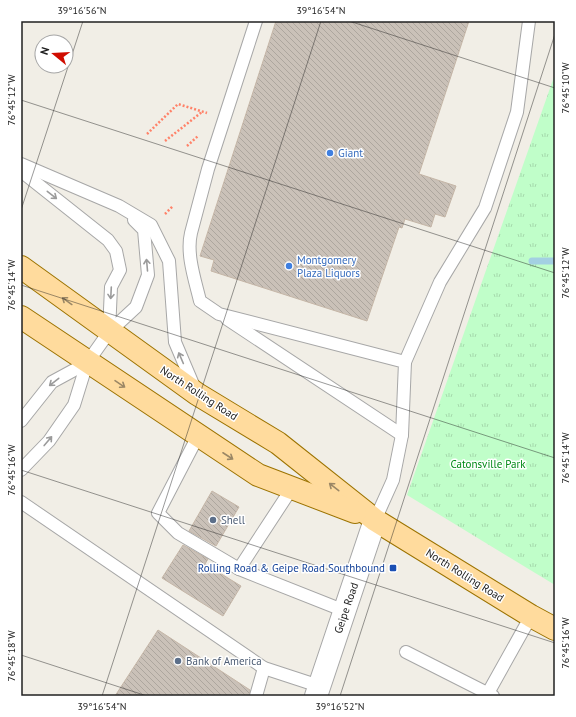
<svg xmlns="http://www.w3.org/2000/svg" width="576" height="717" font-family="'PT Sans',sans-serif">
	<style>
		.park { fill: url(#park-tufts) }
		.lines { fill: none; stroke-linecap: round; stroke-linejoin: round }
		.stream { stroke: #a3d0e2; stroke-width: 7 }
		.building { fill: url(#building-back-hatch); stroke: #c5b6a7 }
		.service-casing { stroke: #a7a7a7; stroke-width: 14 }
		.minor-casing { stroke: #a7a7a7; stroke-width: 24 }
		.primary-casing { stroke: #9c7300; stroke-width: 24 }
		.path { stroke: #ff8269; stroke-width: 2.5; stroke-dasharray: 2 2; stroke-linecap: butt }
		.service { stroke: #fff; stroke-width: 12 }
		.minor { stroke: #fff; stroke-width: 22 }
		.primary { stroke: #ffdb9d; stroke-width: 22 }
		.oneway { stroke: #9b9b9b }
		.oneway2 { stroke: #9b8765 }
		.ticks { fill: none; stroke: #202020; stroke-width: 1; stroke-opacity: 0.45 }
		.shop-dot { fill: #3f7fe0; stroke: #fff; stroke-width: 1.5 }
		.service-dot { fill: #5c6f8a; stroke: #fff; stroke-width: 1.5 }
		.transit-dot { fill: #1a4fb4; stroke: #fff; stroke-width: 1.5 }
		.labels { text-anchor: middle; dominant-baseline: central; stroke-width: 3; stroke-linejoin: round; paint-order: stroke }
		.shop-label { font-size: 11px; fill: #366cbe; stroke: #fff; text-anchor: start }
		.street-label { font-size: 11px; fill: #202020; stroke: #fff }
		.park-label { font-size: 11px; fill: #028a16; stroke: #fff }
		.service-label { font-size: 11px; fill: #4e5e75; stroke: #fff; text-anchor: start }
		.transit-label { font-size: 11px; fill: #164399; stroke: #fff; text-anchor: end }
		.neatline { fill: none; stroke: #202020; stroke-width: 1.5 }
		.ticks-label { font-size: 10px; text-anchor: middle; fill: #202020 }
	</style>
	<defs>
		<pattern id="park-tufts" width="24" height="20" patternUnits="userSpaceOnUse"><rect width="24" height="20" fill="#c0fec9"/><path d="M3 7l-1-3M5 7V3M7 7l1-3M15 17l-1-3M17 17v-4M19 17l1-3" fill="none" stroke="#a5d9ac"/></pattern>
		<pattern id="building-back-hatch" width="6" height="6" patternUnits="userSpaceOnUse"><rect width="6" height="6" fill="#cac1b8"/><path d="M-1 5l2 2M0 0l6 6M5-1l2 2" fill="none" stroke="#ada69e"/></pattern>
	</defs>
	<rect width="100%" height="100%" fill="#f1eee6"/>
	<polygon class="park" points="555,74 555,585 407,495"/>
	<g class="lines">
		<polyline class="stream" points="532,261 555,261"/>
	</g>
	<g class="building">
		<polygon points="276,21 469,21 419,174 456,186 445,217 435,214 431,227 405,219 402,228 399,227 367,321 211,271 214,260 200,256"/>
		<polygon points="212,491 239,507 216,546 189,531"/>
		<polygon points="183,545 208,559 205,564 241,586 223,616 162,578"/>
		<polygon points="158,630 250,690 249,696 115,696"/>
	</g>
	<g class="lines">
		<g class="service-casing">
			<g id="service">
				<path d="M256,21l-48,148 -17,64c-5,21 4,47 9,68l19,13 186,48 -3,73 -9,45 -18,40"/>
				<polyline points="21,164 119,206 151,225 169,261 175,342 195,389"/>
				<polyline points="21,171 108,240 116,251 120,270 111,287 109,332"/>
				<polyline points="227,319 402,435"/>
				<polyline points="405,362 440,282 485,208 517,112 529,21"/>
				<polyline points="21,421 52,382 87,363"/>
				<polyline points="198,436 158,513 178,533 239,569"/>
				<polyline points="21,470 49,441 74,405 87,363 109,332 136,307 148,275 144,230 134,220"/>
				<polyline points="292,488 239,569 345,611"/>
				<polyline points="21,502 264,668 319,686"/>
				<polyline points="406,652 493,696"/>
				<polyline points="488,693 531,616"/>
				<polyline points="256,696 264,668"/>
			</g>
		</g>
		<g class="minor-casing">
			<polyline id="minor" points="316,696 375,520"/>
		</g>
		<g class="primary-casing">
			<g id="primary">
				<polyline points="21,267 197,394 278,443 375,520 531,616 555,629"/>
				<polyline points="21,317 258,475 355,512"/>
			</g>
		</g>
		<g class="path">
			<polyline points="147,134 178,104 207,113"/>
			<polyline points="165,141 202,112"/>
			<polyline points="187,146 198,136"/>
			<polyline points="165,214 173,206"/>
		</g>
		<use href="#service" class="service"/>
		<use href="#minor" class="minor"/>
		<use href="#primary" class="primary"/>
	</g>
	<defs><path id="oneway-shaft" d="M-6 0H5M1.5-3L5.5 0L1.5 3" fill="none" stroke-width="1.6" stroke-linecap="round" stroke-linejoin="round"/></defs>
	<g class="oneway">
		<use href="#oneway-shaft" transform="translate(52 195) rotate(38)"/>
		<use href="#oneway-shaft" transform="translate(147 265) rotate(-95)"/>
		<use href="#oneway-shaft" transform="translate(111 293) rotate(93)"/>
		<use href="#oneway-shaft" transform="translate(181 358) rotate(-113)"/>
		<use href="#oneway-shaft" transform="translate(54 382) rotate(142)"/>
		<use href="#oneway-shaft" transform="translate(48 441) rotate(-50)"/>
	</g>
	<g class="oneway2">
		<use href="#oneway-shaft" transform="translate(67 301) rotate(-144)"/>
		<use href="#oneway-shaft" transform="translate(120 384) rotate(34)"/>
		<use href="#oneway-shaft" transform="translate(228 456) rotate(33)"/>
		<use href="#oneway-shaft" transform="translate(334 487) rotate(-142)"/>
	</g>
	<path class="ticks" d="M349,21l206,67M21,100l534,173M21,210l62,-189M21,285l534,173M21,470l534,173M21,655l126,41M102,696l219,-675M340,696l215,-662"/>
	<g class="shop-dot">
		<circle cx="330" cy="153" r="4"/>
		<circle cx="289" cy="266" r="4"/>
	</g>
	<g class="service-dot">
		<circle cx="213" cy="520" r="4"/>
		<circle cx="178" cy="661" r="4"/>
	</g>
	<rect class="transit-dot" x="389" y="564" width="8" height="8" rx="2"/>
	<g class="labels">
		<g class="shop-label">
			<text x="338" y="153">Giant</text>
			<text x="297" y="260">Montgomery<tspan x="297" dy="13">Plaza Liquors</tspan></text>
		</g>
		<g class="street-label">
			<text transform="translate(199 393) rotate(33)">North Rolling Road</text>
			<text transform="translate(465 575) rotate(32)">North Rolling Road</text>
			<text transform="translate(346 608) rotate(-71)">Geipe Road</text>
		</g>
		<g class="park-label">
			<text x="488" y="464">Catonsville Park</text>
		</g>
		<g class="service-label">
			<text x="221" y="520">Shell</text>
			<text x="186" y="661">Bank of America</text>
		</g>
		<g class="transit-label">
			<text x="385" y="568">Rolling Road &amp; Geipe Road Southbound</text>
		</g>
	</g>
	<rect width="576" height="717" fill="none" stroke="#ffffff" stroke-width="44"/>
	<g transform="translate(54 54) rotate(288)"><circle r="19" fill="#ffffff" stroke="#a6a6a6"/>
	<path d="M0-3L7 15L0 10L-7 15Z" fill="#d00d00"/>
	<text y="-6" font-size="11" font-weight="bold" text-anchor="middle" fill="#202020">N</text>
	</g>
	<rect x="22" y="22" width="532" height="673" class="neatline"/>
	<g class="ticks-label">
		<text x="82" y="14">39°16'56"N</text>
		<text x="321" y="14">39°16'54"N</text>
		<text transform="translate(565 88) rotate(-90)" y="4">76°45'10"W</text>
		<text transform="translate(11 100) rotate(-90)" y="4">76°45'12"W</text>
		<text transform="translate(565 273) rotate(-90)" y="4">76°45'12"W</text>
		<text transform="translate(11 285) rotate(-90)" y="4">76°45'14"W</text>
		<text transform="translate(565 458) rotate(-90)" y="4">76°45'14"W</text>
		<text transform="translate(11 470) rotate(-90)" y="4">76°45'16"W</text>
		<text transform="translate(565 643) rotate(-90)" y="4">76°45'16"W</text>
		<text transform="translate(11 656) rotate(-90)" y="4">76°45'18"W</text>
		<text x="102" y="710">39°16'54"N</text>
		<text x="340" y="710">39°16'52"N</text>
	</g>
</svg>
